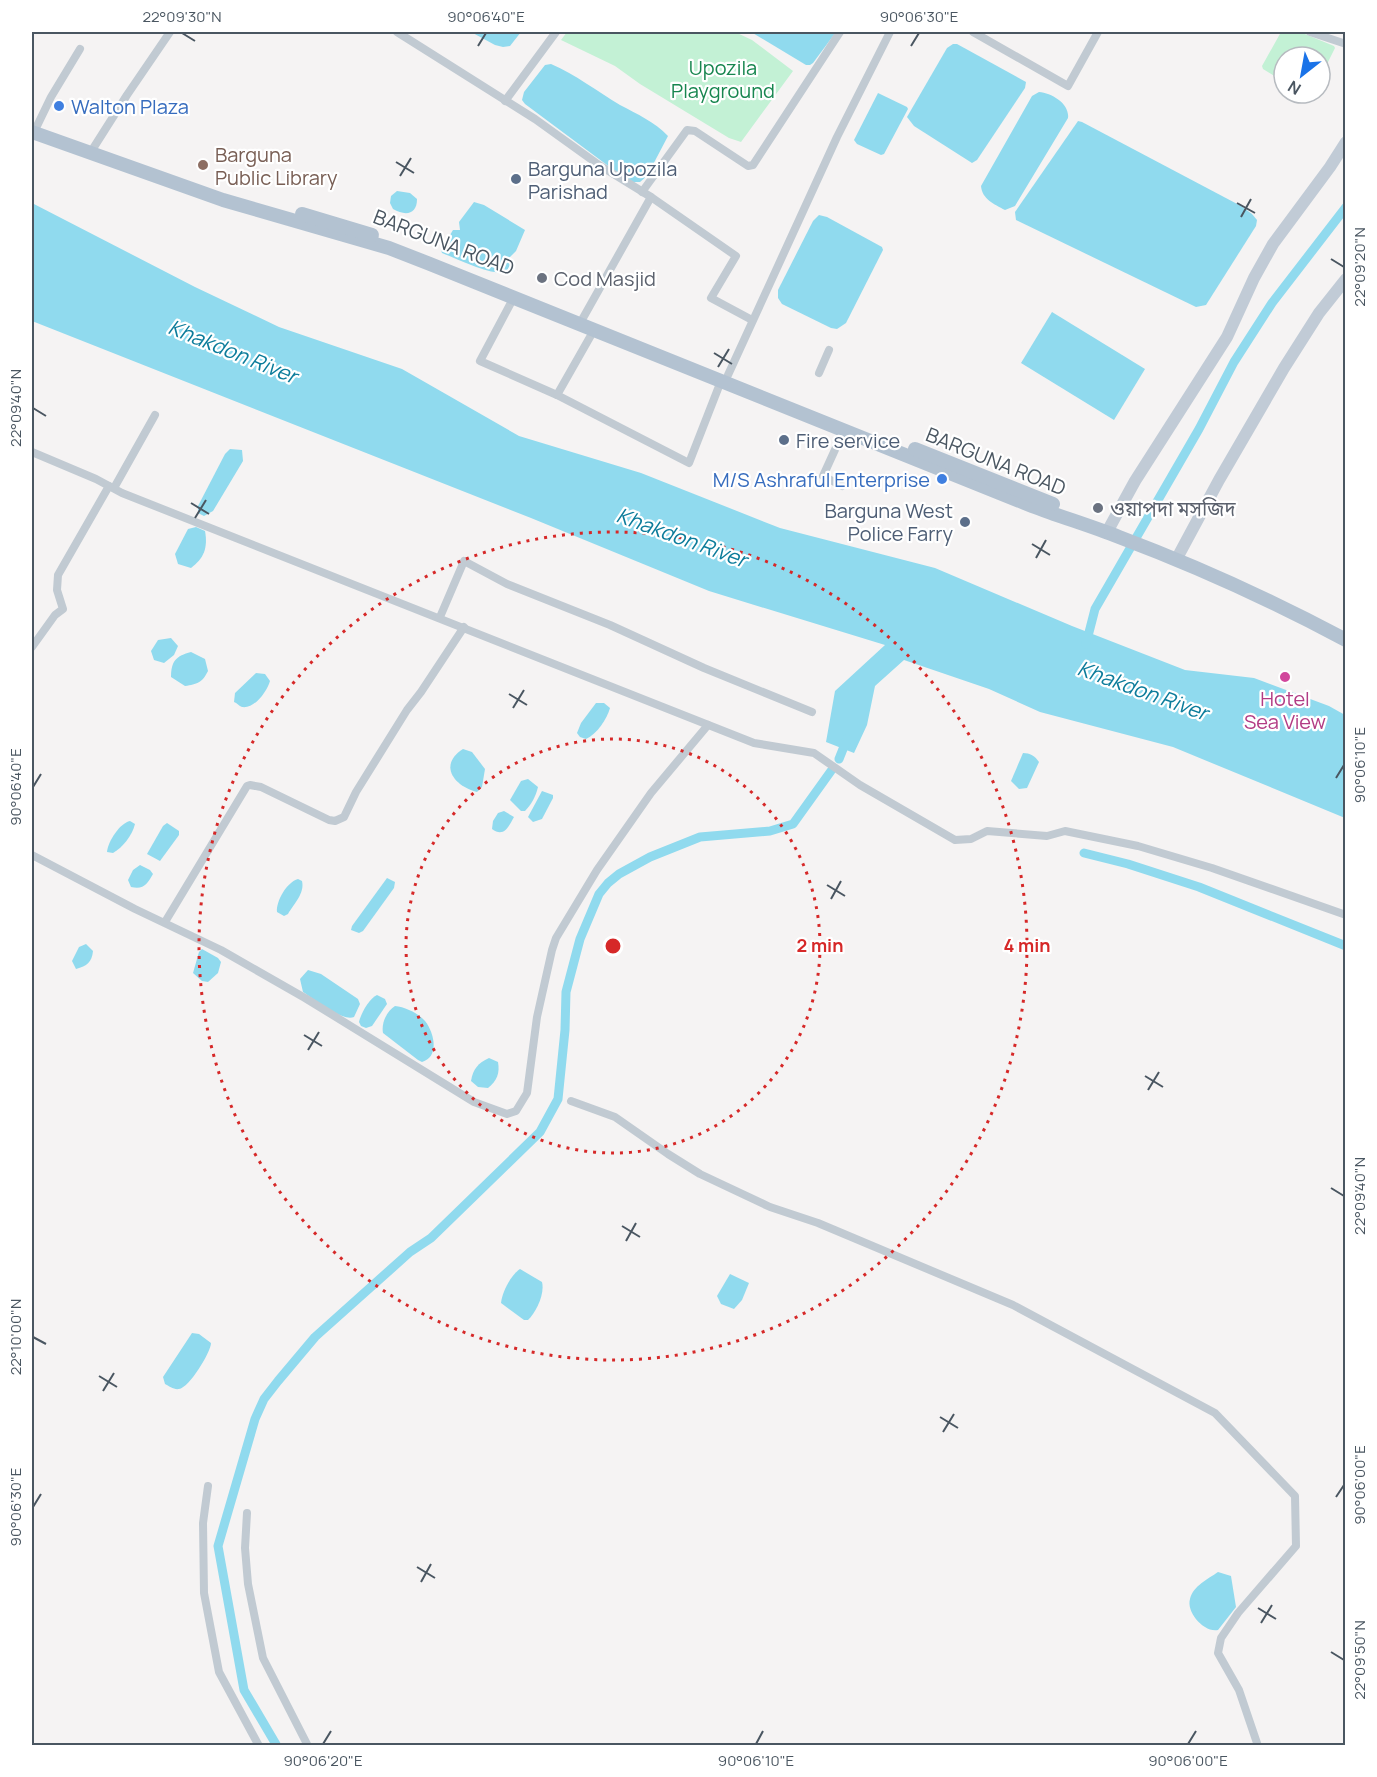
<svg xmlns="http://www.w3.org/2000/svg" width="1377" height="1777" font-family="Manrope,'Noto Sans Bengali',sans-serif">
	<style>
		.green { fill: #c3f1d5 }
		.water { fill: #90daee }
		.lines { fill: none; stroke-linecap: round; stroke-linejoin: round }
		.canal { stroke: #90daee; stroke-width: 9 }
		.street { stroke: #c1cad2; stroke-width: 8 }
		.secondary { stroke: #c1cbd6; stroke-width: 12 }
		.primary { stroke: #b3c2d1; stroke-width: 14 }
		.ticks { fill: none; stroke: #4a5661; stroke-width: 2 }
		.ring { fill: none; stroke: #d62828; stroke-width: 3; stroke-dasharray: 3 6 }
		.shop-dot { fill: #3f7fe0; stroke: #fff; stroke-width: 2 }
		.education-dot { fill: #8d6e63; stroke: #fff; stroke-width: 2 }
		.service-dot { fill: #5c6f8a; stroke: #fff; stroke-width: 2 }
		.worship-dot { fill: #6b7280; stroke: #fff; stroke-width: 2 }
		.hotel-dot { fill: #d1479c; stroke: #fff; stroke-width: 2 }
		.labels { text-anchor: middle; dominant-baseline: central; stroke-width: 4.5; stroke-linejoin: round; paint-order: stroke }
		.park-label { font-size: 20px; fill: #17864f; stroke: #fff }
		.shop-label { font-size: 20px; fill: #366cbe; stroke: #fff; text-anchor: start }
		.education-label { font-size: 20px; fill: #785e54; stroke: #fff; text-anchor: start }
		.service-label { font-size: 20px; fill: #4e5e75; stroke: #fff; text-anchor: start }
		.street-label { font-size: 20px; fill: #4a5661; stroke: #fff }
		.worship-label { font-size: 20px; fill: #5b616d; stroke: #fff; text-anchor: start }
		.hotel-label { font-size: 20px; fill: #b23c85; stroke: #fff }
		.water-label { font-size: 21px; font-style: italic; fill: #0c7c9b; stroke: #fff }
		.centre { fill: #d62828; stroke: #fff; stroke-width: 3 }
		.ring-label { font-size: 18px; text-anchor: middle; font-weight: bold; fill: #d62828; stroke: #fff; stroke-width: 4.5; stroke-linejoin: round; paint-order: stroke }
		.neatline { fill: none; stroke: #4a5661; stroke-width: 2 }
		.ticks-label { font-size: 15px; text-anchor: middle; fill: #4a5661 }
	</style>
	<rect width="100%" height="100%" fill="#f5f3f3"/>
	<g class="green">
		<polygon points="567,32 735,32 752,40 793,71 741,142 729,138 640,84 615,66 561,40"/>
		<polygon points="1281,32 1300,32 1334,46 1335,48 1320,78 1320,57 1284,57 1284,82 1263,69 1262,66"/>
	</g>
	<g class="water">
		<polygon points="471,32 521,32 510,46 503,47 495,45"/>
		<polygon points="751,32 836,32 813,63 810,65 806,65"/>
		<polygon points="953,44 957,44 1026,82 1025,88 977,160 972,163 914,126 907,117 947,48"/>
		<path d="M551,64c25,11 46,27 69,41 17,9 35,17 48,31l-21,40 -7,6h-7l-22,-14 -86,-64 -3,-4 2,-8 21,-27z"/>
		<path d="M1039,92c13,1 31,12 29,26l-53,88 -10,4c-11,-6 -23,-11 -24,-24l51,-90z"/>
		<polygon points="878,93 907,107 908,109 884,154 881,155 857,144 854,140"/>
		<polygon points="1078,121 1082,122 1241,206 1252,214 1257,220 1256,226 1206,305 1196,307 1016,220 1015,212"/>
		<path d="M397,191l13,2 7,6c0,16 -12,17 -24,10l-3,-6 1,-7z"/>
		<path d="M474,202l10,3 41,25 -9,21 -7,7 3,4 -6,10c-15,4 -48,-13 -64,-19l-1,-3 12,-20h7l-1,-8z"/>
		<polygon points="32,203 195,287 279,327 402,369 519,436 641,473 780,528 935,568 1072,626 1185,670 1254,678 1329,706 1345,715 1345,818 1173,747 1040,712 989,689 904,660 875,686 867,725 854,753 826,742 835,691 885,645 709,591 531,518 32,321"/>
		<polygon points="819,215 827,217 882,247 883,250 846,323 837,329 831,328 782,304 778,298 778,290 813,221"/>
		<polygon points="1052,312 1145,369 1114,420 1021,363"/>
		<polygon points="230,449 242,450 243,461 213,511 204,516 198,513 198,506 225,454"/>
		<path d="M196,527l9,4c3,17 -1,27 -14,37l-13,-4 -3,-10 13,-25z"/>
		<polygon points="171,638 178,646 174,655 164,663 154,660 151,651 158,640"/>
		<path d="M191,652l14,7 3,12c-6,12 -11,13 -23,15l-14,-9c0,-16 5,-21 20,-25z"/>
		<path d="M256,673l9,1 5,7c-3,10 -15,28 -28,26 -3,-1 -5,-4 -8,-5l1,-9z"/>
		<path d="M596,703h8l6,5c-3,11 -13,26 -24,31l-6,-2 -3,-4 4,-10z"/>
		<path d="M463,749l9,3 13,17 -3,18 -5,5c-23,-6 -39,-27 -14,-43z"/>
		<path d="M1023,753c7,0 12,3 16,9l-12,26 -8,1 -8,-8z"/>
		<path d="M528,779l10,8c-2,9 -7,18 -13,24h-4l-11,-11 11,-19z"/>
		<polygon points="542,791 553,795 553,798 542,819 533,822 528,817"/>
		<path d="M504,811l10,6c-5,9 -10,21 -22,12l1,-8 5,-8z"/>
		<path d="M130,821l5,3c-3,12 -12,23 -22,29l-6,-1c1,-11 13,-29 23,-31z"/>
		<polygon points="167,823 179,831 179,835 160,861 147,854 163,826"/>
		<path d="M140,865l10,5 3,4c-6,10 -9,16 -22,13l-3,-7 5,-10z"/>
		<polygon points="387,878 395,882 394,888 363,931 359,933 351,930 352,926"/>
		<path d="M298,879l4,2c3,12 -8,23 -14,33l-4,2 -7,-4c-1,-11 10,-30 21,-33z"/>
		<path d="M86,944l7,7c-1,11 -6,15 -17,18l-4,-8 7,-14z"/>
		<polygon points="202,949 218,958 221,962 218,973 208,982 202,981 193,973 199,952"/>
		<path d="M308,970l13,4 37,25 2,5 -6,13c-12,5 -40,-18 -51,-25l-3,-13z"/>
		<path d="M377,995l8,4 2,5 -15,22 -6,2 -5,-2 -2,-4c2,-9 10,-23 18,-27z"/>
		<path d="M395,1006c10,1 23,7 30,15 9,11 15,36 -3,41l-4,-2 -35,-27c-2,-10 4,-22 12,-27z"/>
		<path d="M489,1058l9,4c2,11 -1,19 -10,26l-10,-1 -7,-6c2,-12 7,-18 18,-23z"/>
		<path d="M520,1269l22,13c3,12 -6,30 -14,38h-4l-23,-17c1,-11 10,-28 19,-34z"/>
		<polygon points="730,1274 749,1283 742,1300 734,1309 721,1304 717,1296"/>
		<path d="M192,1333l7,1 12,9c0,9 -22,45 -32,46 -5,1 -10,-3 -14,-5l-2,-7z"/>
		<path d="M1218,1572l13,4 5,31 -18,23c-14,3 -32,-18 -28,-31 3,-13 18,-20 28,-27z"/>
	</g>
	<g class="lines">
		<g class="canal">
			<polyline points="1086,644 1095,609 1199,429 1234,362 1272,303 1346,207"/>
			<polyline points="839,759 847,739"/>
			<polyline points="1084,853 1128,864 1199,887 1346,946"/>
			<polyline points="277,1746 244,1690 218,1546 255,1419 264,1399 278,1381 315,1337 410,1252 431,1238 540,1132 558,1099 565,1030 566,992 580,939 599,894 608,883 619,874 650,857 700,837 770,831 793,824 831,771"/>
		</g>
		<g class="street">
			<polyline points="397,32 535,119 599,165 651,197 583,318"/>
			<polyline points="973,32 1068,86 1098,32"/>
			<polyline points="1310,32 1346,44"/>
			<polyline points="505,101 556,32"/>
			<polyline points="37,126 51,97 80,49"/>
			<polyline points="94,147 127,95 170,32"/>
			<polyline points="642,192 687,130 695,131 748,166 753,165 840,32"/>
			<polyline points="651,197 736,256 711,298 752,320"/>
			<polyline points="514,297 480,361 557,395"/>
			<polyline points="594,330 557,395 689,463 721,381"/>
			<polyline points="819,373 829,350"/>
			<polyline points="728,375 837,137 890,32"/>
			<polyline points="32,452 96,479 122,493 754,743 814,753 860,785 955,840 971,839 987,831 1047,836 1065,831 1138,846 1212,868 1346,915"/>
			<polyline points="842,486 823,476 844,430"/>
			<polyline points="114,488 155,415"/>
			<polyline points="440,617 464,561 507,584 610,625 704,668 812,712"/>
			<polyline points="32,647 55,615 63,609 57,590 58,575 109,486"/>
			<polyline points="32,855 135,909 221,950 305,998 474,1102 507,1114 516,1111 527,1093 537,1017 552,950 556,938 597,870 651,793 708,725"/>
			<polyline points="165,922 247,786 250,785 261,787 329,820 335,821 344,817 356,792 407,710 421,692 464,627"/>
			<polyline points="571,1101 615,1117 668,1154 700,1174 770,1207 818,1223 1013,1305 1215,1413 1295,1496 1296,1546 1238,1613 1221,1638 1218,1653 1239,1690 1258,1746"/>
			<polyline points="208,1486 203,1523 204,1593 219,1672 259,1746"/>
			<polyline points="247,1513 245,1548 248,1584 263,1658 308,1746"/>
		</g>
		<g class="secondary">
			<polyline points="1107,532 1135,481 1227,337 1254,278 1273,244 1330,167 1346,142"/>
			<polyline points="1176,560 1219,480 1284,368 1319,313 1346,279"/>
		</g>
		<g class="primary">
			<path d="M32,132l191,68 166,48 41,16 602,242c29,11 59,20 87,31 77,29 154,64 227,103"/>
			<polyline points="302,214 372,235"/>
			<polyline points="915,449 1053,504"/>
		</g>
	</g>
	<path class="ticks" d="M182,33l13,8M478,46l8,-13M911,46l8,-13M396,162l18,11M400,176l11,-18M1237,203l18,10M1241,217l10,-18M1331,259l13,8M714,353l18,11M718,367l11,-18M33,408l13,8M191,503l18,11M195,518l11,-18M1032,544l18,11M1036,558l10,-18M509,694l18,11M513,708l11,-18M1336,778l8,-13M33,787l8,-13M827,885l18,11M831,899l10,-18M304,1035l18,11M308,1050l11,-18M1145,1076l18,11M1148,1090l11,-18M1331,1188l13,8M622,1226l18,11M626,1241l10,-18M33,1337l13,7M99,1376l18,11M103,1391l11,-18M940,1417l18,11M943,1432l11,-18M1336,1497l8,-12M33,1507l8,-13M417,1567l18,11M421,1582l10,-18M1258,1608l18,11M1261,1623l11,-18M1331,1652l13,8M323,1744l8,-13M756,1744l7,-13M1188,1744l8,-13"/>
	<g class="ring">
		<circle cx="613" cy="946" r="207"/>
		<circle cx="613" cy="946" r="414"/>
	</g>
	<g class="shop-dot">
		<circle cx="59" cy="106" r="6"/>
		<circle cx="942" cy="479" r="6"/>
	</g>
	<circle class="education-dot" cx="203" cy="165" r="6"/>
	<g class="service-dot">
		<circle cx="516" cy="179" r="6"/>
		<circle cx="784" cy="440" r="6"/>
		<circle cx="965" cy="522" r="6"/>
	</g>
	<g class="worship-dot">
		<circle cx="542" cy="278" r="6"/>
		<circle cx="1098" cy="508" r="6"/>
	</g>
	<circle class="hotel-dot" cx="1285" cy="677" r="6"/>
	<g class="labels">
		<g class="park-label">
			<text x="723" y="67">Upozila<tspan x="723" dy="23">Playground</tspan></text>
		</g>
		<g class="shop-label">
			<text x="71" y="106">Walton Plaza</text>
			<text x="930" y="479" text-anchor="end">M/S Ashraful Enterprise</text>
		</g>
		<g class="education-label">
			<text x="215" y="154">Barguna<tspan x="215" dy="23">Public Library</tspan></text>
		</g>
		<g class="service-label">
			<text x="528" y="168">Barguna Upozila<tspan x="528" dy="23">Parishad</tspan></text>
			<text x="796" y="440">Fire service</text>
			<text x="953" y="510" text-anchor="end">Barguna West<tspan x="953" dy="23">Police Farry</tspan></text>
		</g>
		<g class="street-label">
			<text transform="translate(444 242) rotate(21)">BARGUNA ROAD</text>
			<text transform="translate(996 461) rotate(22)">BARGUNA ROAD</text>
		</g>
		<g class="worship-label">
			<text x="554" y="278">Cod Masjid</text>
			<text x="1110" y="508">ওয়াপদা মসজিদ</text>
		</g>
		<g class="hotel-label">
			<text x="1285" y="698">Hotel<tspan x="1285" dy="23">Sea View</tspan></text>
		</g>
		<g class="water-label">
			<text transform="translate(233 351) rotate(22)">Khakdon River</text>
			<text transform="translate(682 537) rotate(20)">Khakdon River</text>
			<text transform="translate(1143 690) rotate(20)">Khakdon River</text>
		</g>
	</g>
	<circle cx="613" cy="946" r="9" class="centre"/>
	<g class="ring-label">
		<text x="820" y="952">2 min</text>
		<text x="1027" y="952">4 min</text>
	</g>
	<rect width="1377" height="1777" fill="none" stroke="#ffffff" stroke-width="66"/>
	<g transform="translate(1302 75) rotate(211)"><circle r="28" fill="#ffffff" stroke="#b7bbc0" stroke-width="1.5"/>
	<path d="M0-4.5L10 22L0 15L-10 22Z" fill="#1a73e8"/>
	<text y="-9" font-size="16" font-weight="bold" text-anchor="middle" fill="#4a5661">N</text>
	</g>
	<rect x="33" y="33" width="1311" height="1711" class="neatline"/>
	<g class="ticks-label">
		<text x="182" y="22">22°09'30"N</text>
		<text x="486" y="22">90°06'40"E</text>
		<text x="919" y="22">90°06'30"E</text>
		<text transform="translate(1360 267) rotate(-90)" y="5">22°09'20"N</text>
		<text transform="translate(16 408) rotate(-90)" y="5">22°09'40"N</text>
		<text transform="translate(1360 765) rotate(-90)" y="5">90°06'10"E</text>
		<text transform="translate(16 787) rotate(-90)" y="5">90°06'40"E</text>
		<text transform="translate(1360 1196) rotate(-90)" y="5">22°09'40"N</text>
		<text transform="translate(16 1337) rotate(-90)" y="5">22°10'00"N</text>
		<text transform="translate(1360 1485) rotate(-90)" y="5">90°06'00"E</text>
		<text transform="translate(16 1507) rotate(-90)" y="5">90°06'30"E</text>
		<text transform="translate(1360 1660) rotate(-90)" y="5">22°09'50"N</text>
		<text x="323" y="1766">90°06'20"E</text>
		<text x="756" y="1766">90°06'10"E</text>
		<text x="1188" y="1766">90°06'00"E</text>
	</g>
</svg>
